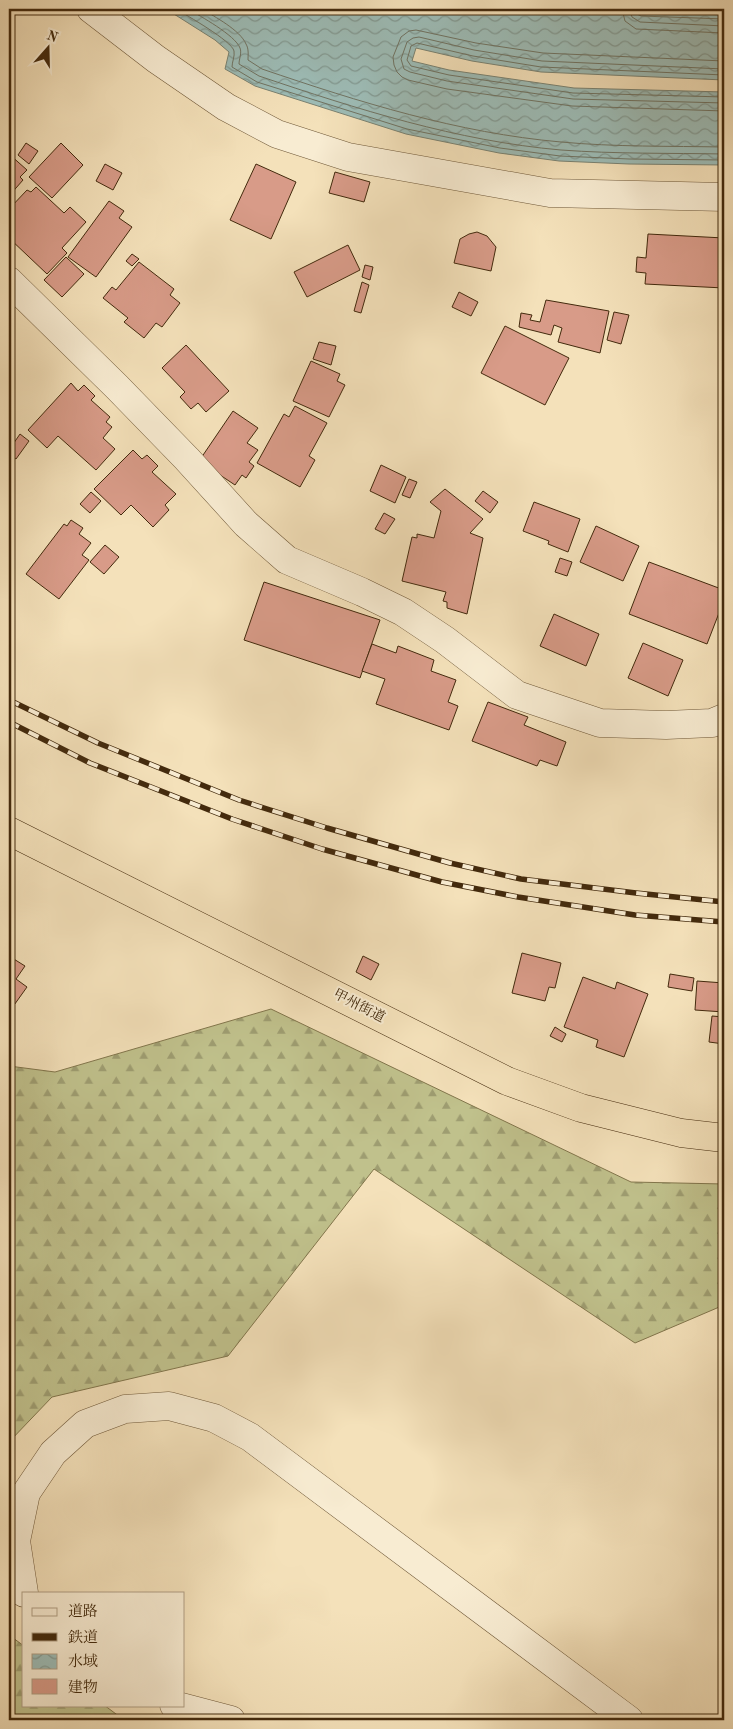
<svg xmlns="http://www.w3.org/2000/svg" width="733" height="1729" viewBox="0 0 733 1729" font-family="'Old Standard TT','Noto Serif JP',serif">
	<style>
		.forest { fill: url(#forest-firs); stroke: #82764c }
		.water { fill: url(#water-waves); stroke: #798272 }
		.lines { fill: none; stroke-linecap: round; stroke-linejoin: round }
		.shore { stroke: #707362; stroke-width: 1 }
		.building { fill: #d89b88; stroke: #432a0d }
		.minor-casing { stroke: #6f5838; stroke-width: 29 }
		.tertiary-casing { stroke: #6f5838; stroke-width: 29 }
		.trunk-casing { stroke: #432a0d; stroke-width: 29 }
		.minor { stroke: #f8ecd2; stroke-width: 28 }
		.tertiary { stroke: #f8ecd2; stroke-width: 28 }
		.trunk { stroke: #f4e1ba; stroke-width: 28 }
		.rail-casing { stroke: #432a0d; stroke-width: 5.5 }
		.rail { stroke: #f8ecd2; stroke-width: 4; stroke-dasharray: 11; stroke-linecap: butt }
		.labels { text-anchor: middle; dominant-baseline: central; stroke-width: 4; stroke-linejoin: round; paint-order: stroke }
		.street-label { font-size: 14px; fill: #432a0d; stroke: #f8ecd2 }
	</style>
	<defs>
		<pattern id="forest-firs" width="22" height="20" patternUnits="userSpaceOnUse" patternTransform="scale(1.25)"><rect width="22" height="20" fill="#c0c18c"/><path d="M5 1l3.5 6h-7zM16 11l3.5 6h-7z" fill="#9e9d71"/></pattern>
		<pattern id="water-waves" width="16" height="10" patternUnits="userSpaceOnUse" patternTransform="scale(1.25)"><rect width="16" height="10" fill="#9dbcb6"/><path d="M0 5q4-4 8 0t8 0" fill="none" stroke="#829992"/></pattern>
	</defs>
	<rect width="100%" height="100%" fill="#f4e1ba"/>
	<filter id="stains"><feTurbulence type="fractalNoise" baseFrequency=".004" numOctaves="4"/><feColorMatrix values="0 0 0 0 .2 0 0 0 0 .09 0 0 0 0 .02 0 0 0 .5 -.17"/></filter>
	<radialGradient id="worn" r=".72"><stop offset=".6" stop-color="#630" stop-opacity="0"/><stop offset="1" stop-color="#630" stop-opacity=".3"/></radialGradient>
	<g class="forest">
		<polygon points="271,1009 631,1182 724,1184 724,1305 635,1343 374,1169 228,1356 52,1397 9,1442 9,1066 55,1072"/>
		<polygon points="9,1635 24,1646 24,1705 104,1705 124,1720 9,1720"/>
	</g>
	<polygon class="water" points="166,9 580,9 724,15 724,80 541,72 472,61 416,48 412,61 449,70 574,88 724,92 724,165 629,164 559,161 499,153 406,134 255,86 225,69 229,52 215,40"/>
	<g class="lines">
		<g class="shore">
			<path d="M176,9C186,15 232,41 234,51C235,56 232,62 232,67L257,82L407,129L500,148L560,156L629,159L724,160"/>
			<path d="M188,9C200,16 235,35 240,48C242,53 239,59 239,64L259,76C357,109 457,141 561,150C615,154 670,153 724,154"/>
			<path d="M202,9C215,17 240,30 246,44C249,49 248,55 248,60L262,69C359,102 458,133 561,142C615,147 670,146 724,147"/>
			<polyline points="622,9 625,21 636,29 724,33"/>
			<polyline points="629,9 632,17 640,22 724,26"/>
			<polyline points="636,9 637,14 641,16 724,19"/>
			<polyline points="724,61 543,53 476,43 416,30 409,31 401,37 393,57 394,65 397,72 402,77 408,80 447,89 572,106 724,111"/>
			<polyline points="724,69 542,61 474,50 419,37 413,38 407,42 401,59 404,69 410,72 447,81 573,99 724,103"/>
			<polyline points="724,75 541,67 473,56 417,43 411,46 407,60 411,66 449,75 573,93 724,97"/>
		</g>
	</g>
	<g class="building">
		<polygon points="26,143 38,151 29,164 18,155"/>
		<polygon points="61,143 83,165 52,198 29,177"/>
		<polygon points="9,154 27,170 20,177 23,180 9,196"/>
		<polygon points="105,164 122,173 113,190 96,181"/>
		<polygon points="256,164 296,182 271,239 230,220"/>
		<polygon points="335,172 370,182 364,202 329,193"/>
		<polygon points="36,187 64,213 70,207 86,222 62,248 67,253 47,274 9,238 9,209 27,190 31,192"/>
		<polygon points="109,201 124,211 119,218 132,227 96,277 68,257"/>
		<polygon points="477,232 487,236 496,247 491,271 454,263 460,239 469,234"/>
		<polygon points="648,234 724,238 724,288 645,284 646,273 636,272 637,257 646,258"/>
		<polygon points="348,245 360,270 307,297 294,272"/>
		<polygon points="132,254 139,259 132,266 126,261"/>
		<polygon points="66,257 84,274 62,297 44,280"/>
		<polygon points="139,262 174,289 170,295 180,303 162,327 156,323 144,338 124,322 128,318 103,298 112,287 116,290"/>
		<polygon points="365,265 373,267 370,280 362,277"/>
		<polygon points="362,282 369,285 361,313 354,311"/>
		<polygon points="459,292 478,302 471,316 452,307"/>
		<polygon points="546,300 609,311 600,353 558,342 562,328 554,325 551,335 519,327 521,313 532,315 530,320 540,322"/>
		<polygon points="614,312 629,315 621,344 607,340"/>
		<polygon points="505,326 569,358 545,405 481,373"/>
		<polygon points="319,342 336,346 331,365 313,359"/>
		<polygon points="186,345 229,391 206,412 198,403 191,409 180,397 185,392 162,368"/>
		<polygon points="311,361 340,374 337,381 345,385 329,417 293,401"/>
		<polygon points="71,383 78,391 84,385 95,396 91,400 110,417 106,422 112,427 103,438 115,449 96,470 58,436 47,448 28,430"/>
		<polygon points="295,406 327,423 309,456 315,460 300,487 257,463 284,414 289,417"/>
		<polygon points="233,411 258,428 247,443 258,450 249,462 254,466 246,478 242,475 235,485 199,461"/>
		<polygon points="20,434 29,441 16,459 9,454 9,450"/>
		<polygon points="133,450 142,459 147,455 158,466 152,472 176,494 165,505 169,510 153,527 131,505 121,515 94,489"/>
		<polygon points="381,465 406,477 395,503 370,491"/>
		<polygon points="409,479 417,482 410,498 402,495"/>
		<polygon points="445,489 483,519 470,533 483,538 467,614 447,608 447,602 443,601 446,592 402,581 412,537 417,538 417,534 434,538 441,511 430,502"/>
		<polygon points="483,491 498,502 490,513 475,501"/>
		<polygon points="91,492 101,501 90,513 80,504"/>
		<polygon points="534,502 580,519 568,552 548,544 549,541 523,531"/>
		<polygon points="384,513 395,519 385,534 375,529"/>
		<polygon points="71,520 83,528 79,534 91,543 82,555 89,560 59,599 26,574 64,524 67,526"/>
		<polygon points="596,526 639,546 623,581 580,562"/>
		<polygon points="105,545 119,557 104,574 90,562"/>
		<polygon points="560,558 572,562 567,576 555,572"/>
		<polygon points="649,562 724,590 724,600 707,644 629,614"/>
		<polygon points="264,582 380,620 360,678 244,640"/>
		<polygon points="554,614 599,634 586,666 540,646"/>
		<polygon points="643,643 683,660 668,696 628,678"/>
		<polygon points="372,644 396,653 398,646 434,660 431,671 456,680 448,702 458,706 449,730 376,704 385,679 362,671"/>
		<polygon points="488,702 528,717 524,725 566,742 557,766 540,760 537,766 472,741"/>
		<polygon points="522,953 561,963 555,988 549,987 545,1001 512,993"/>
		<polygon points="9,956 25,966 16,979 27,987 12,1008 9,1006"/>
		<polygon points="363,956 379,964 371,980 356,972"/>
		<polygon points="670,974 694,978 692,991 668,987"/>
		<polygon points="583,977 615,989 617,982 648,994 624,1057 596,1047 598,1040 564,1027"/>
		<polygon points="697,981 724,983 724,1012 695,1010"/>
		<polygon points="712,1016 724,1017 724,1044 709,1042"/>
		<polygon points="555,1027 566,1034 562,1042 550,1036"/>
	</g>
	<g class="lines">
		<g class="minor-casing">
			<g id="minor">
				<polyline points="91,9 156,59 226,107 277,134 348,157 550,193 724,197"/>
				<polyline points="9,281 117,387 187,459 246,524 287,560 362,592 403,612 445,640 517,695 600,723 666,725 712,723 724,718"/>
			</g>
		</g>
		<g class="tertiary-casing">
			<g id="tertiary">
				<polyline points="24,1593 16,1541 26,1493 53,1453 85,1424 125,1409 169,1406 214,1418 250,1437 629,1720"/>
				<polyline points="174,1705 231,1720"/>
			</g>
		</g>
		<g class="trunk-casing">
			<polyline id="trunk" points="9,831 507,1081 581,1108 681,1133 724,1138"/>
		</g>
		<use href="#minor" class="minor"/>
		<use href="#tertiary" class="tertiary"/>
		<use href="#trunk" class="trunk"/>
		<g class="rail-casing">
			<g id="rail">
				<polyline points="9,700 98,743 239,800 327,828 450,863 521,879 636,893 724,902"/>
				<polyline points="9,722 90,763 232,819 322,849 442,882 518,897 635,915 724,922"/>
			</g>
		</g>
		<use href="#rail" class="rail"/>
	</g>
	<g class="labels">
		<g class="street-label">
			<text transform="translate(359 1006) rotate(27)">甲州街道</text>
		</g>
	</g>
	<rect width="733" height="1729" fill="none" stroke="#f4e1ba" stroke-width="30"/>
	<rect x="10" y="10" width="713" height="1709" fill="none" stroke="#432a0d" stroke-width="2.5"/>
	<rect x="15" y="15" width="703" height="1699" fill="none" stroke="#432a0d"/>
	<rect x="22" y="1592" width="162" height="115" fill="#f8ecd2" stroke="#b09e83"/>
	<rect x="32" y="1608" width="25" height="8" fill="#f8ecd2" stroke="#b09e83"/>
	<text x="68" y="1616" font-size="15" fill="#432a0d">道路</text>
	<rect x="32" y="1633" width="25" height="8" fill="#432a0d" stroke="#b09e83"/>
	<text x="68" y="1642" font-size="15" fill="#432a0d">鉄道</text>
	<rect x="32" y="1654" width="25" height="15" fill="url(#water-waves)" stroke="#b09e83"/>
	<text x="68" y="1666" font-size="15" fill="#432a0d">水域</text>
	<rect x="32" y="1679" width="25" height="15" fill="#d89b88" stroke="#b09e83"/>
	<text x="68" y="1692" font-size="15" fill="#432a0d">建物</text>
	<g transform="translate(48 48) rotate(20)" stroke="#f8ecd2" stroke-width="4" paint-order="stroke">
	<path d="M0-4L9 19L0 12L-9 19Z" fill="#432a0d"/>
	<text y="-8" font-size="14" font-weight="bold" text-anchor="middle" fill="#432a0d">N</text>
	</g>
	<rect width="100%" height="100%" filter="url(#stains)"/>
	<rect width="100%" height="100%" fill="url(#worn)"/>
</svg>
